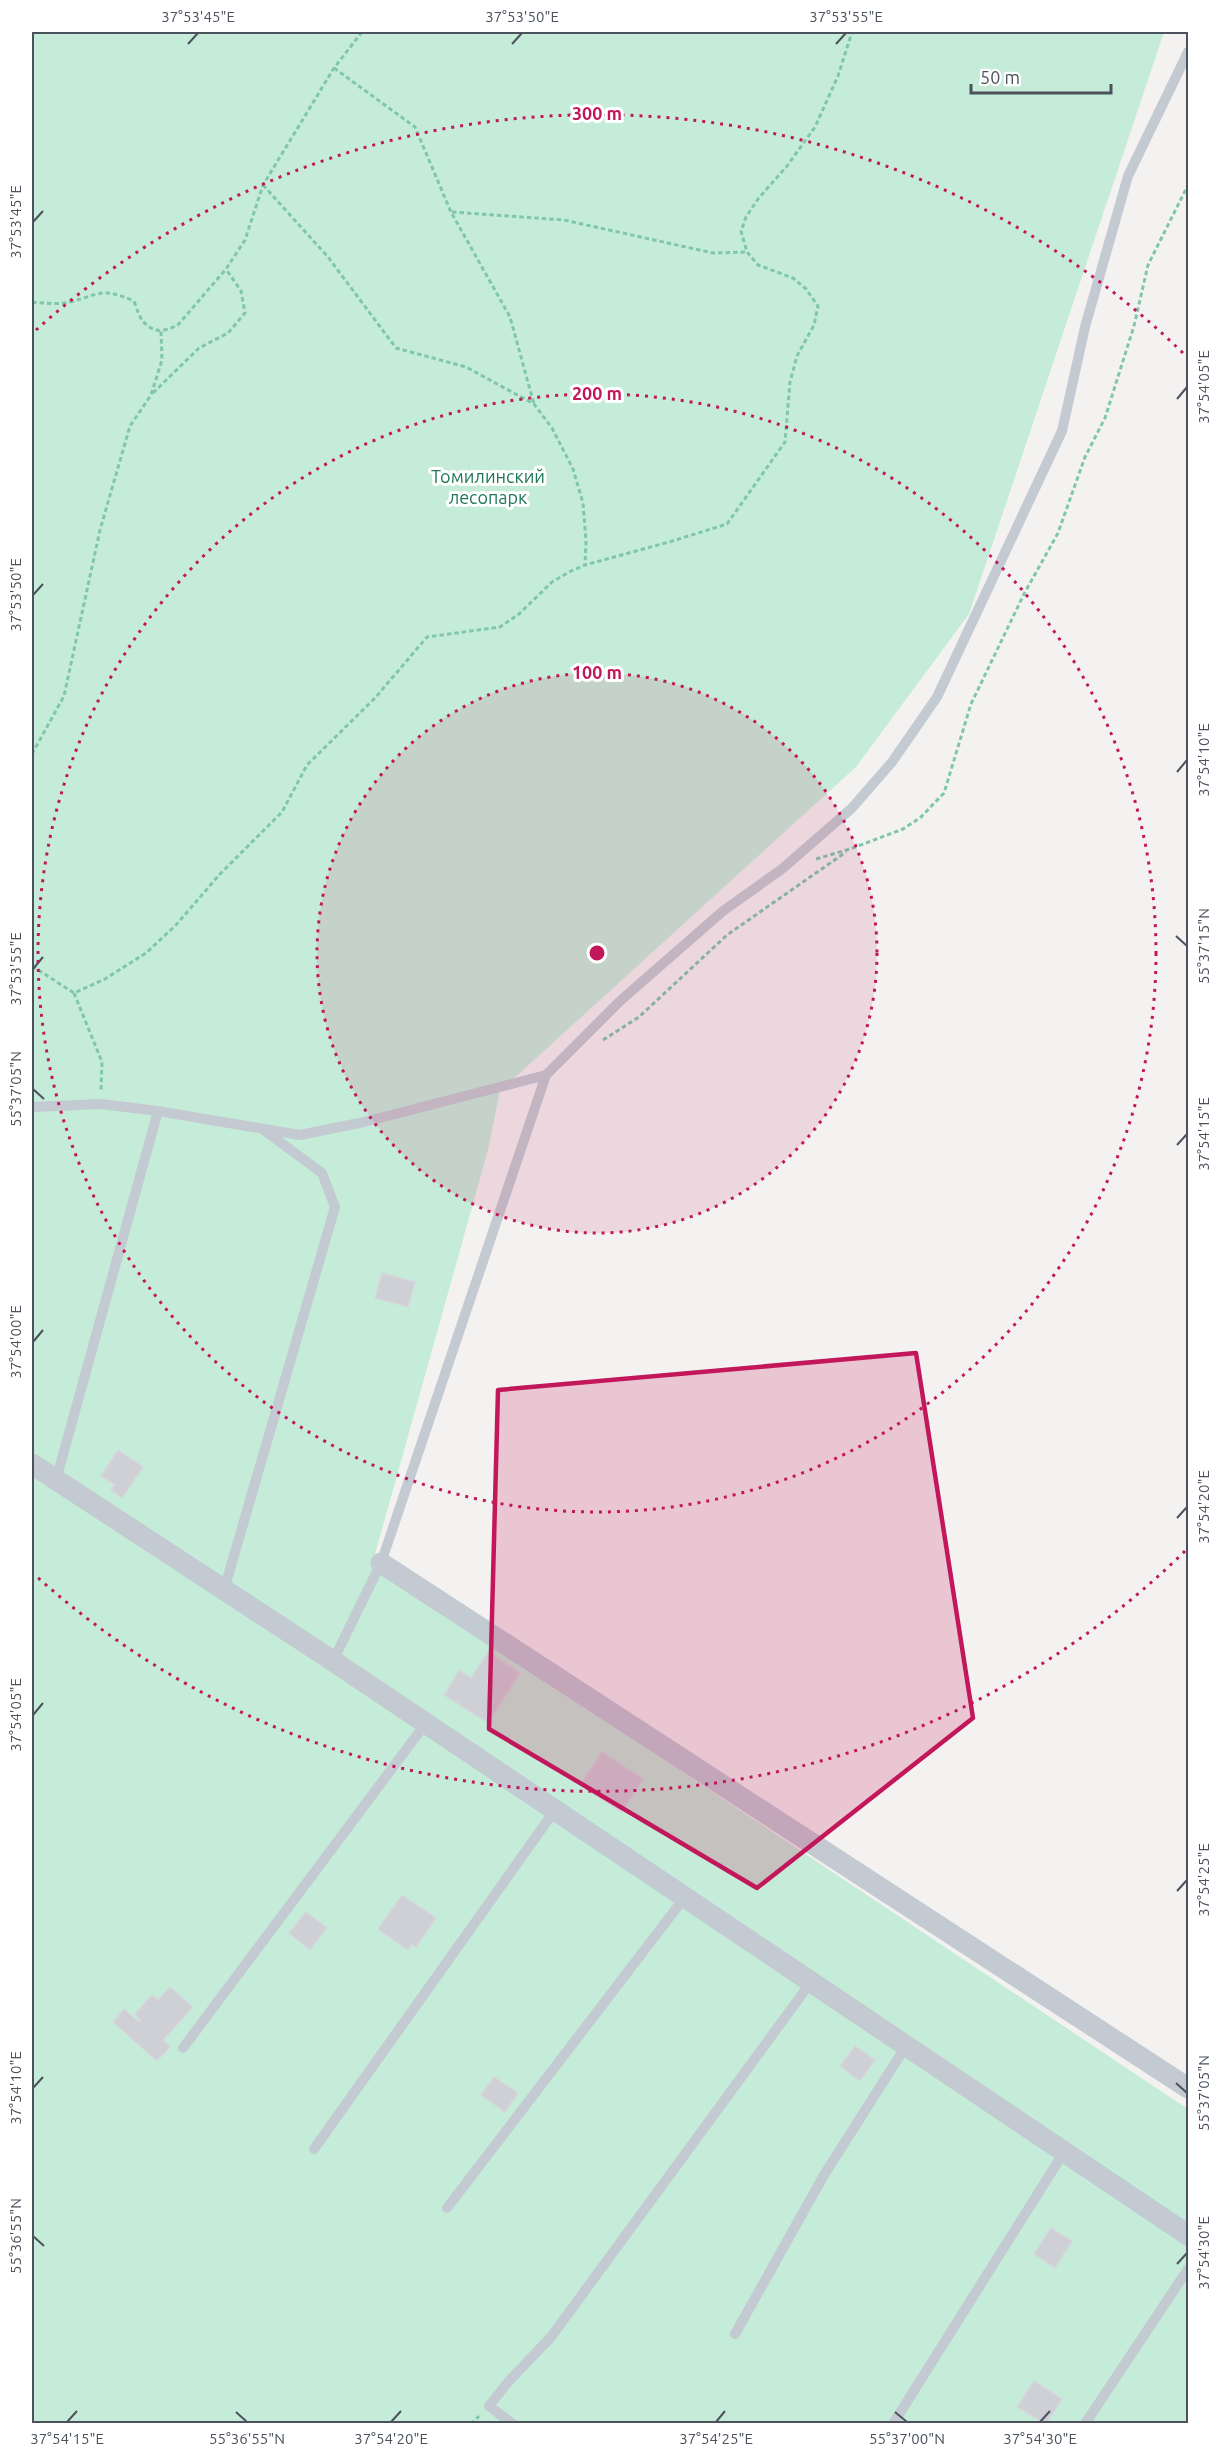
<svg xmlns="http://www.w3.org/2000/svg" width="1220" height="2455" viewBox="0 0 1220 2455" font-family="Ubuntu,sans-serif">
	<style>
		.green { fill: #c5ecd9 }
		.building { fill: #cfd0d5; stroke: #d6d7dc; stroke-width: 1.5 }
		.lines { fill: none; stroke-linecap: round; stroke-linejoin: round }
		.path { stroke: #80c6ad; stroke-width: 3; stroke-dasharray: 4.5 3; stroke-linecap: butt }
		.service { stroke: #c3cad1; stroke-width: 10 }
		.minor { stroke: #c3cad1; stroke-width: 21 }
		.marked { fill: #c2185b; fill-opacity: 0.2; stroke: #c2185b; stroke-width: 4.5; stroke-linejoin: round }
		.ticks { fill: none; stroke: #4b525d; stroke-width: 2 }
		.ring { fill: none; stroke: #c2185b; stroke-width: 3; stroke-dasharray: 3 6 }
		.labels { text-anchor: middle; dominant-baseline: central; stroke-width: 6; stroke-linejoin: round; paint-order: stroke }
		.park-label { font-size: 18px; fill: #217858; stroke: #fff }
		.centre { fill: #c2185b; stroke: #fff; stroke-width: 3 }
		.ring-label { font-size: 18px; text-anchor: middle; font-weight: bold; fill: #c2185b; stroke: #fff; stroke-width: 6; stroke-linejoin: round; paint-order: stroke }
		.neatline { fill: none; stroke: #4b525d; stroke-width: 2 }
		.ticks-label { font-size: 15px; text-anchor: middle; fill: #4b525d }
	</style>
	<rect width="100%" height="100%" fill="#f3f2f1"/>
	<polygon class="green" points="32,32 1164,32 969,614 856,767 500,1091 488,1150 372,1565 1188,2109 1188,2423 32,2424"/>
	<g class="building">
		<polygon points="382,1273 415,1282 408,1307 375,1298"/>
		<polygon points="118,1450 143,1467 122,1498 111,1490 115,1485 101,1476"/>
		<polygon points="488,1652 520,1673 488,1723 444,1695 459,1670 471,1678"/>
		<polygon points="602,1752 643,1779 621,1812 580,1785"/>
		<polygon points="402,1895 436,1918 416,1947 412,1944 408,1950 378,1929"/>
		<polygon points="306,1912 327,1928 310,1950 289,1933"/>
		<polygon points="170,1987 193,2007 163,2040 170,2047 157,2061 113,2022 124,2009 139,2022 141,2020 135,2014 152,1995 158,2000"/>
		<polygon points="855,2046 875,2060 860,2081 840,2066"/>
		<polygon points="494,2077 518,2093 505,2112 481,2095"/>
		<polygon points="1051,2228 1072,2241 1055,2268 1034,2254"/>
		<polygon points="1034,2381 1062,2399 1046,2424 1017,2407"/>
	</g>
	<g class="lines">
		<g class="path">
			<polyline points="334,68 415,127 451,212 510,317 534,404"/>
			<polyline points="263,185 328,257 396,348 466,367 534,404 552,428 573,469 583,503 586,541 585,565"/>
			<polyline points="452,212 564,220 713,253 747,252"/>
			<path d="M32,302C45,303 57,305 70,302C101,294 101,287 134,301C140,318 143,328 161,331"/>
			<polyline points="153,393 199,348 228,333 245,313 241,291 226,269"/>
			<polyline points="32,754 64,696 100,530 130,426 151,395 162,360 161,331 177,326 226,269 245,240 263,185 334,68 362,32"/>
			<polyline points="816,859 850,849 903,829 920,818 944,793 971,704 1024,594 1058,533 1085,457 1105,418 1134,326 1148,265 1188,185"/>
			<polyline points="32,966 74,993 105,979 146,953 176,925 220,874 282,812 307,765 375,698 427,637 500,627 519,614 552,582 569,572 585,565 669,542 727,524 785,442 790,382 797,356 814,325 818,306 806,289 793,278 758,265 747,252 741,231 746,217 758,199 787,166 815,127 838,76 852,32"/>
			<polyline points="74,993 102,1062 101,1090"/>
			<polyline points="603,1040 639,1017 727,935 846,852"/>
			<polyline points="471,2424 479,2416"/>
		</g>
		<g class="service">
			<polyline points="32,1107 101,1104 158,1111 300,1135 364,1122 546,1075"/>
			<polyline points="56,1480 158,1111"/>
			<polyline points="224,1590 335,1207 322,1173 265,1131"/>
			<polyline points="333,1661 381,1563 546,1075 620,1001 723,911 782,869 852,808 892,762 937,697 1062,431 1085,327 1128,176 1188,52"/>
			<polyline points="183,2048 426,1723"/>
			<polyline points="314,2149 555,1810"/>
			<polyline points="447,2208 685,1897"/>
			<polyline points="735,2334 824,2175 906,2046"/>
			<polyline points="513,2424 489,2406 508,2382 551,2337 811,1982"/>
			<polyline points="893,2424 1064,2152"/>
			<polyline points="1085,2424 1188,2269"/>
		</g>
		<g class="minor">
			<polyline points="32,1464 333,1661 1188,2235"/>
			<polyline points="381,1563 1188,2088"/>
		</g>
	</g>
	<path class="marked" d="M916,1353L973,1718L757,1888L489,1729L498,1390Z"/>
	<path class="ticks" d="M188,44L198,33M512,44L522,33M836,44L846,33M33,222L43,211M1177,399L1187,387M33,595L43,584M1177,772L1187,760M1176,936L1187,946M33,969L43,957M33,1089L44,1099M1177,1145L1187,1134M33,1342L43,1330M1177,1518L1187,1507M33,1715L43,1703M1177,1891L1187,1880M1176,2083L1187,2093M33,2088L43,2077M33,2236L44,2246M1177,2264L1187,2253M236,2412L247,2422M895,2412L907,2422M67,2422L77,2411M391,2422L401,2411M716,2422L725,2411M1040,2422L1050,2411"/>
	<circle cx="597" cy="953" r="280" fill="#c2185b" fill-opacity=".12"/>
	<g class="ring">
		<circle cx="597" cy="953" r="280"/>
		<circle cx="597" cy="953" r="559"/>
		<path d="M1185 1551A839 839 0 0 1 36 1576M36 330A839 839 0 0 1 1185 355"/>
	</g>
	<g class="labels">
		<g class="park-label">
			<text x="488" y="476">Томилинский<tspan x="488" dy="21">лесопарк</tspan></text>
		</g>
	</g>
	<circle cx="597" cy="953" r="9" class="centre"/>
	<g class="ring-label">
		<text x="597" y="120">300 m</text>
		<text x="597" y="400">200 m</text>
		<text x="597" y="679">100 m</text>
	</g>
	<rect width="1220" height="2455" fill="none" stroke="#ffffff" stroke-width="66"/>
	<path d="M971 84v9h140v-9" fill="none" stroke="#4b525d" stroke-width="3"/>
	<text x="980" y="84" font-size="18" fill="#4b525d" stroke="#ffffff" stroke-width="4.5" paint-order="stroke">50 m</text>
	<rect x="33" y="33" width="1154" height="2389" class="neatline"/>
	<g class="ticks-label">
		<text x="198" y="22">37°53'45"E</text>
		<text x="522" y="22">37°53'50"E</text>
		<text x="846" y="22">37°53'55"E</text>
		<text transform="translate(16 222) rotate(-90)" y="5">37°53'45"E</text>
		<text transform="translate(1204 387) rotate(-90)" y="5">37°54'05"E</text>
		<text transform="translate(16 595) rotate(-90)" y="5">37°53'50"E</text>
		<text transform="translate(1204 760) rotate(-90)" y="5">37°54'10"E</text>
		<text transform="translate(1204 946) rotate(-90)" y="5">55°37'15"N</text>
		<text transform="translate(16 969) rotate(-90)" y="5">37°53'55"E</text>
		<text transform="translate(16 1089) rotate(-90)" y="5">55°37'05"N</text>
		<text transform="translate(1204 1134) rotate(-90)" y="5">37°54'15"E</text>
		<text transform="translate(16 1342) rotate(-90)" y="5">37°54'00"E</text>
		<text transform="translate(1204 1507) rotate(-90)" y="5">37°54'20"E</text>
		<text transform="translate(16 1715) rotate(-90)" y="5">37°54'05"E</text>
		<text transform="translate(1204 1880) rotate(-90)" y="5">37°54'25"E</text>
		<text transform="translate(16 2088) rotate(-90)" y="5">37°54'10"E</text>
		<text transform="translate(1204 2093) rotate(-90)" y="5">55°37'05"N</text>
		<text transform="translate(16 2236) rotate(-90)" y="5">55°36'55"N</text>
		<text transform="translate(1204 2253) rotate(-90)" y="5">37°54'30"E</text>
		<text x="67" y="2444">37°54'15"E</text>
		<text x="247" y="2444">55°36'55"N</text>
		<text x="391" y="2444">37°54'20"E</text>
		<text x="716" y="2444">37°54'25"E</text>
		<text x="907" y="2444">55°37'00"N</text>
		<text x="1040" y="2444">37°54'30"E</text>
	</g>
</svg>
